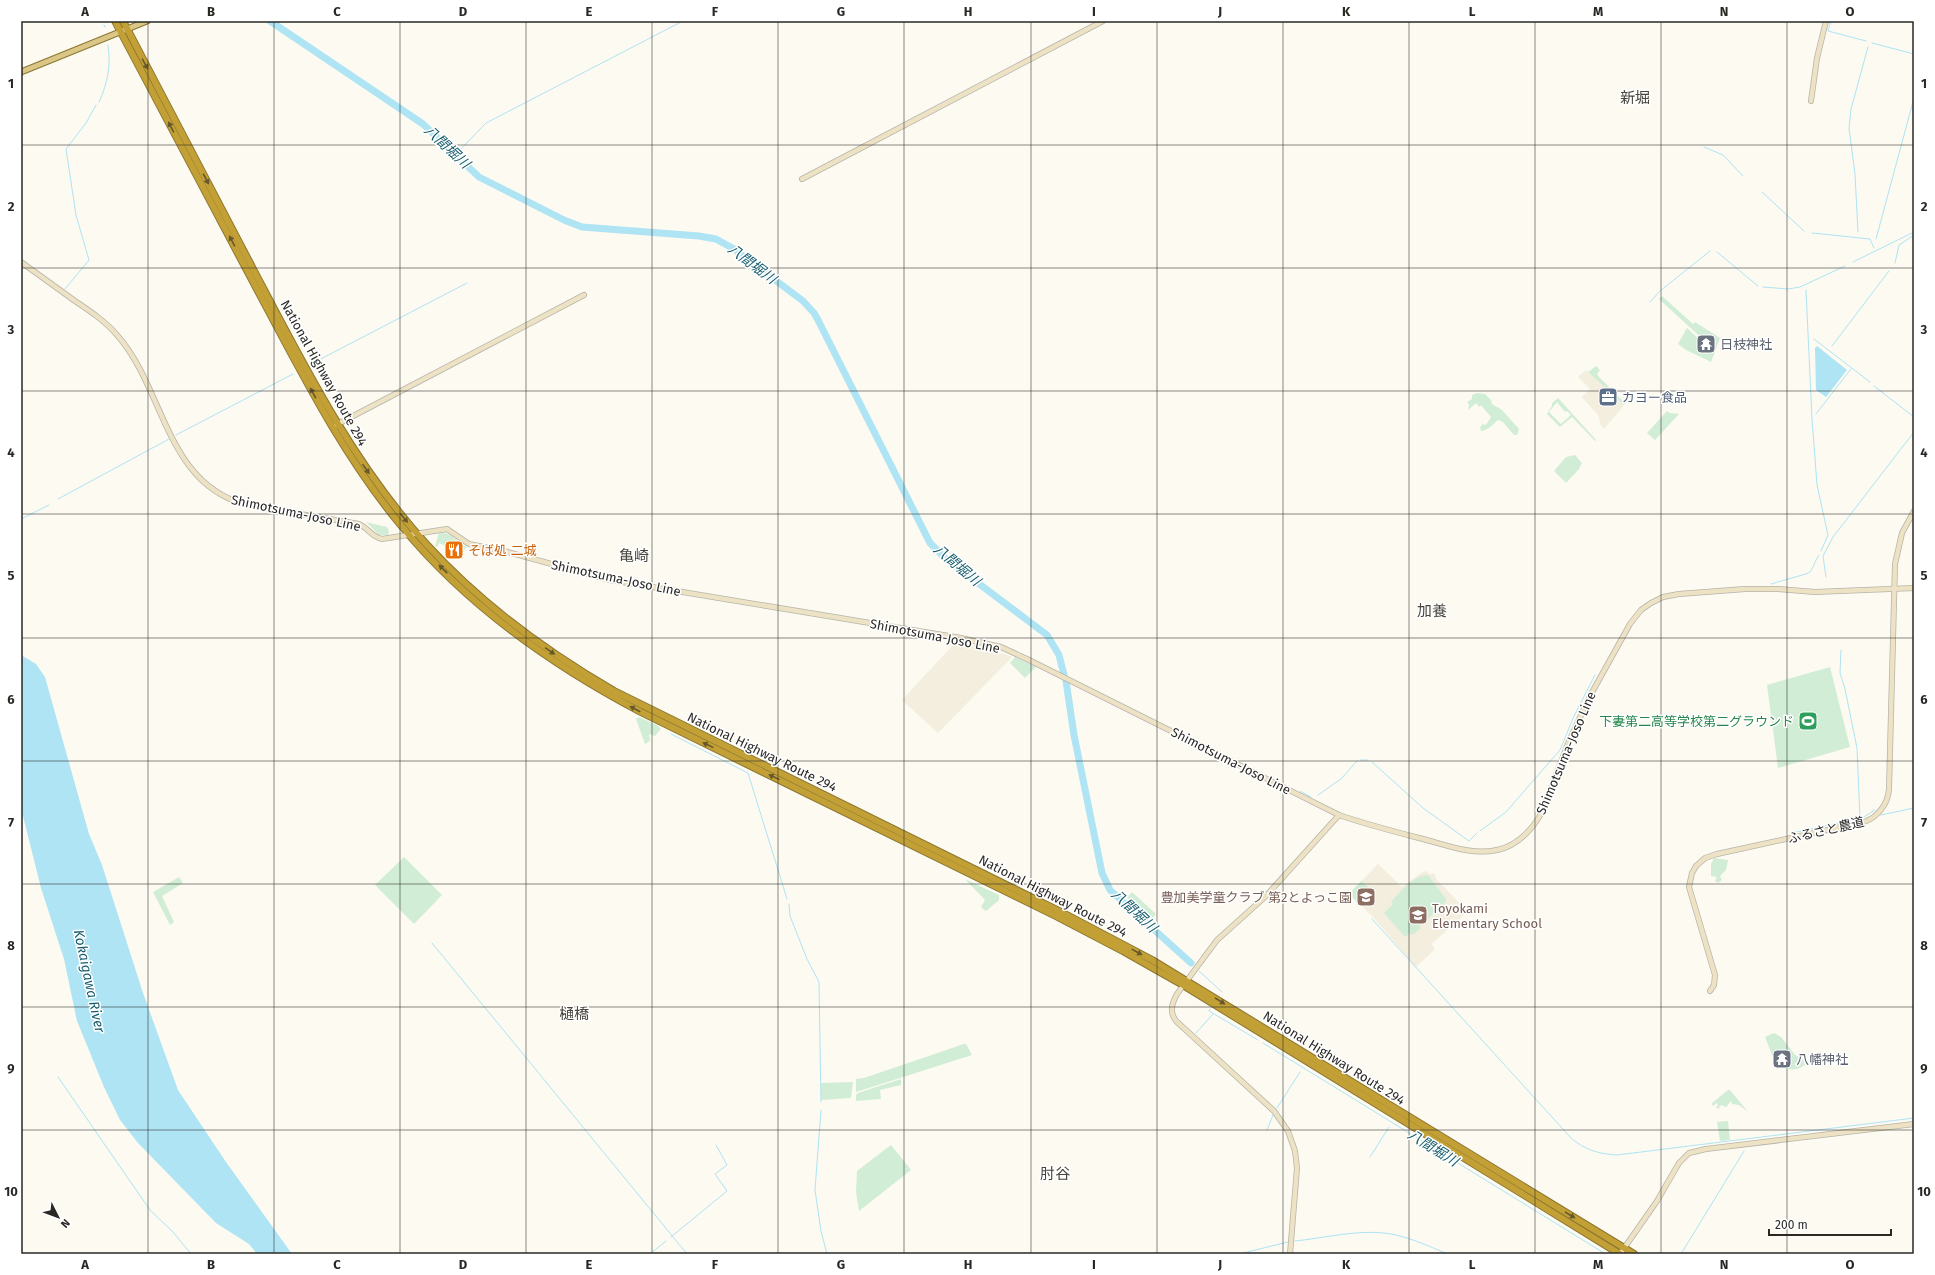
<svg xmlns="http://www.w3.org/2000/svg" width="1935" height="1275" viewBox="0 0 1935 1275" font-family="'Fira Sans','Noto Sans JP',sans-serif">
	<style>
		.built { fill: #f3eede }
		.green { fill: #d2edd6; fill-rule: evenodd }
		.water { fill: #aee4f4 }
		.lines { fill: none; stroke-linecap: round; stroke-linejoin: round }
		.stream { stroke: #aee4f4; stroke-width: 1 }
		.river { stroke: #aee4f4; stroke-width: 7 }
		.secondary-casing { stroke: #b6b4ab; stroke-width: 6 }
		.primary-casing { stroke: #8c7630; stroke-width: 7 }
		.highway-casing { stroke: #8c7630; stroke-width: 8 }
		.secondary { stroke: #ede2c3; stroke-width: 4.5 }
		.primary { stroke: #dac686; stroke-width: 5 }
		.highway { stroke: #c2a036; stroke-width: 6 }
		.oneway { fill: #66582c }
		.grid { fill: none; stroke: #292825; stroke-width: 1; stroke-opacity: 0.55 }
		.labels { text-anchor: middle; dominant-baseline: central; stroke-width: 3; stroke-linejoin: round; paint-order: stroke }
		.worship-label { font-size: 13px; fill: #5b616d; stroke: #fff; text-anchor: start }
		.street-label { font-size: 13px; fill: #292825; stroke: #fff }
		.service-label { font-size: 13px; fill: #4e5e75; stroke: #fff; text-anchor: start }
		.food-label { font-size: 13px; fill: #c56008; stroke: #fff; text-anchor: start }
		.leisure-label { font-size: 13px; fill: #27864d; stroke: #fff; text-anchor: end }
		.education-label { font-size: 13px; fill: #785e54; stroke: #fff; text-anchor: end }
		.water-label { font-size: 14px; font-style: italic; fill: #175d6e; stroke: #fff }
		.quarter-label { font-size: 15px; fill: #47453e; stroke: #fff }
		.neatline { fill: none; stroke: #292825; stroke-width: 1.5 }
		.grid-label { font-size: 13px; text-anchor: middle; font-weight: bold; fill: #292825 }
	</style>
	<rect width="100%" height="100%" fill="#fcfaf1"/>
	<g class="built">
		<polygon points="1586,370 1624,405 1604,429 1601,426 1598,415 1582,397 1590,389 1578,377"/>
		<polygon points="956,642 987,648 1012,657 938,733 902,700"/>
		<polygon points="1378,864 1402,887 1421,873 1427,871 1429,874 1434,873 1437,880 1464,908 1464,914 1461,918 1431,944 1435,949 1416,967 1372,916 1349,894"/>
	</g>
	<g class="green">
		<polygon points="1662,296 1693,324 1695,322 1720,338 1711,362 1686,350 1678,344 1687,328 1705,345 1707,343 1659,299"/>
		<polygon points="1596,366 1600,370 1597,374 1599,377 1623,401 1626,397 1620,390 1629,399 1624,405 1588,372"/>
		<path d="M1477,393L1485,394L1491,400L1492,404L1502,410L1519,429L1517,435H1514L1503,422L1498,420C1493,424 1487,431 1481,431L1480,427L1483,424L1486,425L1491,417L1481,405L1479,407L1476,403L1468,410L1469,405L1467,402L1472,399V395Z"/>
		<path d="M1558,398L1596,440L1595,441L1572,417L1560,427L1547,414L1552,406V403ZM1557,402L1565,412L1567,411L1571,415L1561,424L1549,412Z"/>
		<polygon points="1667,411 1670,413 1679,414 1655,440 1647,433"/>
		<polygon points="1575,455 1582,463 1579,469 1566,483 1554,471 1566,457"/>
		<polygon points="366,522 387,527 389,531 388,535 379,535"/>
		<path d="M439,533C452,531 456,543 467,547L463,551C454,543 448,548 439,543L437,547L435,546Z"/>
		<polygon points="1015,657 1036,667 1025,678 1010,663"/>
		<polygon points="1830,667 1850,747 1778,768 1767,685"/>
		<polygon points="639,717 657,725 661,729 655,736 649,734 650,741 645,744 636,719"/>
		<polygon points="404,857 442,895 414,924 375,885"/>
		<polygon points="1714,858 1728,860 1726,870 1720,876 1722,880 1718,883 1715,881 1717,877 1711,876 1711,864"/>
		<path d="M1428,875L1446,899L1445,904L1435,912H1433V914L1419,926L1421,928L1412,935L1410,933L1405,937L1384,913L1393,904L1391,902C1401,891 1413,876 1428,875Z"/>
		<polygon points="179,877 183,883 162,896 174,922 170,925 153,892"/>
		<polygon points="965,879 999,895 999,900 986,911 981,907 985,900"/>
		<polygon points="1361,881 1372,890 1370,896 1363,904 1360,901 1358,903 1349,894"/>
		<polygon points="1132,892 1156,914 1150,921 1127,898"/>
		<path d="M1774,1033L1781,1037L1795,1055L1804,1060L1805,1065C1796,1072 1786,1070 1776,1065L1765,1037Z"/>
		<polygon points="964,1044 966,1044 972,1055 856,1092 856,1079 864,1078"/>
		<polygon points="901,1079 901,1085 880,1090 881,1099 856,1101 856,1095 858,1093"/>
		<polygon points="853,1082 851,1098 821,1100 821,1083"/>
		<polygon points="1728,1090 1730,1090 1748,1112 1739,1105 1732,1104 1731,1101 1726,1107 1721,1105 1718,1109 1716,1107 1718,1105 1716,1103 1713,1106 1711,1104"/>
		<polygon points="1728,1121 1730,1140 1720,1141 1717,1122"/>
		<polygon points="891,1145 911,1170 859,1211 856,1192 857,1171"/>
	</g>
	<g class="water">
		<polygon points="1817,346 1847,370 1826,397 1816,390 1815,348"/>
		<polygon points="21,655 36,664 45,677 89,834 102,865 143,993 178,1090 226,1162 292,1254 257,1254 249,1244 216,1223 138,1143 120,1120 104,1087 77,1021 64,959 41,888 21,808"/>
	</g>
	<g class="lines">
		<g class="stream">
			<polyline points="1831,21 1828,31 1866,41"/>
			<polyline points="104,25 105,27"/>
			<polyline points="1872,43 1914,54"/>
			<path d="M99,102C108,82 111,66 108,45"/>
			<polyline points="1704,147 1723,155 1743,176"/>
			<polyline points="455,155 486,123 683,21"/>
			<polyline points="1762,192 1804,231"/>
			<polyline points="1858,232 1855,174 1849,128 1851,109 1868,47"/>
			<polyline points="1812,233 1870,239 1874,248"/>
			<polyline points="1876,239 1914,98"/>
			<polyline points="1717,252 1758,286"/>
			<polyline points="1853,262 1914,232"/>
			<polyline points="1895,263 1899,245 1914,235"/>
			<polyline points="1763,287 1788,289 1800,287 1845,266"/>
			<polyline points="65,289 89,260 76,215 66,149 86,123 96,105"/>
			<polyline points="1806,290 1812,419 1817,485 1828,535 1821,551"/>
			<polyline points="1650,302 1660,291 1710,251"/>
			<polyline points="1814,339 1870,382"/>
			<polyline points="1832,346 1889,271"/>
			<polyline points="313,363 467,283"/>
			<polyline points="1874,386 1914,417"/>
			<polyline points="1816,414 1851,369"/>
			<polyline points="176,435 293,374"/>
			<polyline points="58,499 169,439"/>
			<polyline points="21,519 49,505"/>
			<polyline points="1826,577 1823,556 1833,537 1914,432"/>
			<path d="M1771,584C1777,582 1808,574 1810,572C1814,567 1815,560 1819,555"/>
			<polyline points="1841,650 1840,673 1845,689 1857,748 1860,818"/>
			<polyline points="671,734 748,773 787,899"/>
			<polyline points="1361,760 1368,760"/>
			<polyline points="1372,762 1423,808 1469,841 1477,833"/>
			<polyline points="1300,791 1311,797"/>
			<polyline points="1318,795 1341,779 1357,761"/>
			<polyline points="1881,815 1914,808"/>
			<polyline points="1480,831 1506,812 1560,750 1574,716 1595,675"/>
			<polyline points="1792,833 1862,818 1875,810"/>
			<polyline points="789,904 790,916 807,959 819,982 821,1102"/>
			<path d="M1372,919L1571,1138C1585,1150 1599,1154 1617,1155L1914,1118"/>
			<polyline points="432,943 687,1254"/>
			<polyline points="1199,971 1222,992"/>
			<polyline points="1210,1009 1209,1011 1258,1040"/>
			<polyline points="1196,1033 1213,1014"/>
			<polyline points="1263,1043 1604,1253"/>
			<polyline points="58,1077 150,1210 173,1232 191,1254"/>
			<polyline points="1277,1108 1300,1072"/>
			<polyline points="821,1110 815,1190 821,1231 827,1254"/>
			<polyline points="1267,1130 1273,1115"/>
			<polyline points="1370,1157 1389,1127"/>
			<polyline points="671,1237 727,1191 715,1174 727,1165 716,1145"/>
			<path d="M1295,1241C1325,1238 1354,1230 1384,1233C1405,1235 1428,1246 1448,1254"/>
			<polyline points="650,1254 666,1241"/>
			<polyline points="1239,1254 1288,1242"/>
			<polyline points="1681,1254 1744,1151"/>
		</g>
		<g class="river">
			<polyline points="270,21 423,124 479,177 564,220 582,227 699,236 716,239 734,249 803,301 814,313 818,320 930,543 946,559 1047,635 1059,655 1064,675"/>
			<polyline points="1066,681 1074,735 1102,873 1110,890 1191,963"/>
		</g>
		<g class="secondary-casing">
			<g id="secondary">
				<polyline points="1811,101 1817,58 1826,21"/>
				<polyline points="802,179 1103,21"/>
				<path d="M21,262C39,275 57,288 75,301C90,311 105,321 117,335C165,389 165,484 247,505L359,524C368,528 372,537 382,539L447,529L469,544L504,551L610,580L961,638L1001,647L1029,660L1339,815C1365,824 1392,831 1419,838C1444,844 1471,856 1497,850C1516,846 1531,831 1541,814L1569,741L1590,696L1630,624L1641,610L1651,603L1663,597L1679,594L1745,589H1778L1815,592L1914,588"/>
				<polyline points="336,425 584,295"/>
				<path d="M1710,991L1714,985L1715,975L1689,887L1692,873L1696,866L1705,858L1717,854L1864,822C1878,817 1888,804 1889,789L1895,564L1902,533L1914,511"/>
				<path d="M1290,1254L1297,1168L1295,1151L1288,1131L1274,1111L1176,1021C1169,1012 1172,1003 1177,994L1217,940L1266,896L1339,815"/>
				<polyline points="1620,1254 1657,1201 1679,1163 1689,1153 1706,1149 1914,1124"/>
			</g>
		</g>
		<g class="primary-casing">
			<polyline id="primary" points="21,72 147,21"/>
		</g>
		<g class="highway-casing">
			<g id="highway">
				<path d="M115,21C163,112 211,202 259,293C302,373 342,454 400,524C465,604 550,664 641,712L1056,916L1123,951L1183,985L1620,1254"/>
				<path d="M123,21C166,104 210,186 253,269C304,366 353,464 427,545C481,604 545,651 614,691L1059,911L1152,960L1634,1254"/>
			</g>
		</g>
		<use href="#secondary" class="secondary"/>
		<use href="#primary" class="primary"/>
		<use href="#highway" class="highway"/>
	</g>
	<defs><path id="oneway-solid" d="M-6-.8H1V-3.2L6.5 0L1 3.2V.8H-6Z"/></defs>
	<g class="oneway">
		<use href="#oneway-solid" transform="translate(145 64) rotate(62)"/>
		<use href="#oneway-solid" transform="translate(171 127) rotate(-118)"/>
		<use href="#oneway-solid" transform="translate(206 179) rotate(62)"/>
		<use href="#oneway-solid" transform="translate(232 241) rotate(-118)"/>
		<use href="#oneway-solid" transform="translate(313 393) rotate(-119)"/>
		<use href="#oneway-solid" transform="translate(366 469) rotate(55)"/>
		<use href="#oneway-solid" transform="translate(404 518) rotate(50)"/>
		<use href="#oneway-solid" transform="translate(443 569) rotate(-136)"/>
		<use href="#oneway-solid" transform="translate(550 651) rotate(35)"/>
		<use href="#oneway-solid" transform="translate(635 709) rotate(-152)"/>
		<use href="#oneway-solid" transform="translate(708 745) rotate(-154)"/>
		<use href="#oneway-solid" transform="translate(774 777) rotate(-154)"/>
		<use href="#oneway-solid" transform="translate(1137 952) rotate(29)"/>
		<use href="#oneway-solid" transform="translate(1220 1001) rotate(32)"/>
		<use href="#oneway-solid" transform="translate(1570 1215) rotate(31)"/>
	</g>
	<path class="grid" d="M148,21V1254M274,21V1254M400,21V1254M526,21V1254M652,21V1254M778,21V1254M904,21V1254M1031,21V1254M1157,21V1254M1283,21V1254M1409,21V1254M1535,21V1254M1661,21V1254M1787,21V1254M21,145H1914M21,268H1914M21,391H1914M21,514H1914M21,638H1914M21,761H1914M21,884H1914M21,1007H1914M21,1130H1914"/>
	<defs>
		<g id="temple-square" transform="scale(1)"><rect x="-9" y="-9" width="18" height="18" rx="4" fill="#6b7280" stroke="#fff"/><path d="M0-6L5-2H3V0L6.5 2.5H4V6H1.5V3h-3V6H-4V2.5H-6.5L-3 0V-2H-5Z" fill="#fff"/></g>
		<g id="office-square" transform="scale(1)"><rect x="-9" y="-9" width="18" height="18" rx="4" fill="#5c6f8a" stroke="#fff"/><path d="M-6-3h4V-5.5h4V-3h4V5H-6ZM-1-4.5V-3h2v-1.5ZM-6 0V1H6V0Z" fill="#fff"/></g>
		<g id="restaurant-square" transform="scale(1)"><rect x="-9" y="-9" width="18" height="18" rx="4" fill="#e8710a" stroke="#fff"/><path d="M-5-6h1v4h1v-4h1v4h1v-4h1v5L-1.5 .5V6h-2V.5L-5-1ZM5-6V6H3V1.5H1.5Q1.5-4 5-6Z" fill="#fff"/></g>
		<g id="stadium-square" transform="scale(1)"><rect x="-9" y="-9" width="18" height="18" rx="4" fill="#2e9e5b" stroke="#fff"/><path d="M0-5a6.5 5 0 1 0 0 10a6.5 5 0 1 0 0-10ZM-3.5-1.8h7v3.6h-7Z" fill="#fff"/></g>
		<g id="school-square" transform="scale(1)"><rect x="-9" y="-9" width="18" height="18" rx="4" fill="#8d6e63" stroke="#fff"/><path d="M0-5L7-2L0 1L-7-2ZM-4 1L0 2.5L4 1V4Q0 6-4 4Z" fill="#fff"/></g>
	</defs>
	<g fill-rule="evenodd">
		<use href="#temple-square" x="1706" y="344"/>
		<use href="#office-square" x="1608" y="397"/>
		<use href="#restaurant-square" x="454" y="550"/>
		<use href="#stadium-square" x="1808" y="721"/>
		<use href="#school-square" x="1366" y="897"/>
		<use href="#school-square" x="1418" y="915"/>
		<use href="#temple-square" x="1782" y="1059"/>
	</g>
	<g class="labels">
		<g class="worship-label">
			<text x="1720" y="344">日枝神社</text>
			<text x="1796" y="1059">八幡神社</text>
		</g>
		<g class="street-label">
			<text transform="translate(324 373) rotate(61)">National Highway Route 294</text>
			<text transform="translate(296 513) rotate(12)">Shimotsuma-Joso Line</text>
			<text transform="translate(616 578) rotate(12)">Shimotsuma-Joso Line</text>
			<text transform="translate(935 636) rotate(11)">Shimotsuma-Joso Line</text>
			<text transform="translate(762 752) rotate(26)">National Highway Route 294</text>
			<text transform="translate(1566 753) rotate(-67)">Shimotsuma-Joso Line</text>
			<text transform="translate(1231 761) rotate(27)">Shimotsuma-Joso Line</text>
			<text transform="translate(1826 830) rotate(-13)">ふるさと農道</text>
			<text transform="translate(1053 896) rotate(27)">National Highway Route 294</text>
			<text transform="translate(1334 1058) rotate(32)">National Highway Route 294</text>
		</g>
		<g class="service-label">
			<text x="1622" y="397">カヨー食品</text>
		</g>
		<g class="food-label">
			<text x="468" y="550">そば処 二城</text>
		</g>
		<g class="leisure-label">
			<text x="1794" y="721">下妻第二高等学校第二グラウンド</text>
		</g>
		<g class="education-label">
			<text x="1352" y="897">豊加美学童クラブ 第2とよっこ園</text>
			<text x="1432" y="908" text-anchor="start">Toyokami<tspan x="1432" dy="15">Elementary School</tspan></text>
		</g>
		<g class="water-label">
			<text transform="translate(447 147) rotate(43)">八間堀川</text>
			<text transform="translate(752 264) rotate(37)">八間堀川</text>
			<text transform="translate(957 565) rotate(40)">八間堀川</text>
			<text transform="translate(1134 911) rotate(43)">八間堀川</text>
			<text transform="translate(89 981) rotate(78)">Kokaigawa River</text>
			<text transform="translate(1433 1148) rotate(32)">八間堀川</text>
		</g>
		<g class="quarter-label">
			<text x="1635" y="98">新堀</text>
			<text x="634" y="556">亀崎</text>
			<text x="1432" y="611">加養</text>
			<text x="574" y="1014">樋橋</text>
			<text x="1055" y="1174">肘谷</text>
		</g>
	</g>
	<rect width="1935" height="1275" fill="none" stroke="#ffffff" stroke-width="44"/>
	<g transform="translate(58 1217) rotate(132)" stroke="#ffffff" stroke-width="3" paint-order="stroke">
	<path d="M0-3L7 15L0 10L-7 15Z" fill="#292825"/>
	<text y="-6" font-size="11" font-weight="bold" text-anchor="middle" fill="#292825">N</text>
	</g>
	<path d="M1769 1229v6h122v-6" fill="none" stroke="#292825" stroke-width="2"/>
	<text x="1775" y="1229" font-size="12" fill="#292825" stroke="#ffffff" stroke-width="3" paint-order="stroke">200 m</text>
	<rect x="22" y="22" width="1891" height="1231" class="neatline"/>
	<g class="grid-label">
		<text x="85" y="16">A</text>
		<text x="211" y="16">B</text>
		<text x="337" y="16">C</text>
		<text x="463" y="16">D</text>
		<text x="589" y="16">E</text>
		<text x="715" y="16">F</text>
		<text x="841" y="16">G</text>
		<text x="968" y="16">H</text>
		<text x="1094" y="16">I</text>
		<text x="1220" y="16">J</text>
		<text x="1346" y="16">K</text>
		<text x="1472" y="16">L</text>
		<text x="1598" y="16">M</text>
		<text x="1724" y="16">N</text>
		<text x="1850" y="16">O</text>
		<text x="11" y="88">1</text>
		<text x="1924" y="88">1</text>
		<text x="11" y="211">2</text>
		<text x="1924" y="211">2</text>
		<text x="11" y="334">3</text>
		<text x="1924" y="334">3</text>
		<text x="11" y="457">4</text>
		<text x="1924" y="457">4</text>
		<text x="11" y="580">5</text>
		<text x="1924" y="580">5</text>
		<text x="11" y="704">6</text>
		<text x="1924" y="704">6</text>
		<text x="11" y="827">7</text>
		<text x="1924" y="827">7</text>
		<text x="11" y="950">8</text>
		<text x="1924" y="950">8</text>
		<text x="11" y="1073">9</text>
		<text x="1924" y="1073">9</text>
		<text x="11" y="1196">10</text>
		<text x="1924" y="1196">10</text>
		<text x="85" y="1269">A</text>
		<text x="211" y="1269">B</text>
		<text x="337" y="1269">C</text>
		<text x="463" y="1269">D</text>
		<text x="589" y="1269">E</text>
		<text x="715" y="1269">F</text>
		<text x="841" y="1269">G</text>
		<text x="968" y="1269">H</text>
		<text x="1094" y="1269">I</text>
		<text x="1220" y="1269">J</text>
		<text x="1346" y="1269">K</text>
		<text x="1472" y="1269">L</text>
		<text x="1598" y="1269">M</text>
		<text x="1724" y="1269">N</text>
		<text x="1850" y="1269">O</text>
	</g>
</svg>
